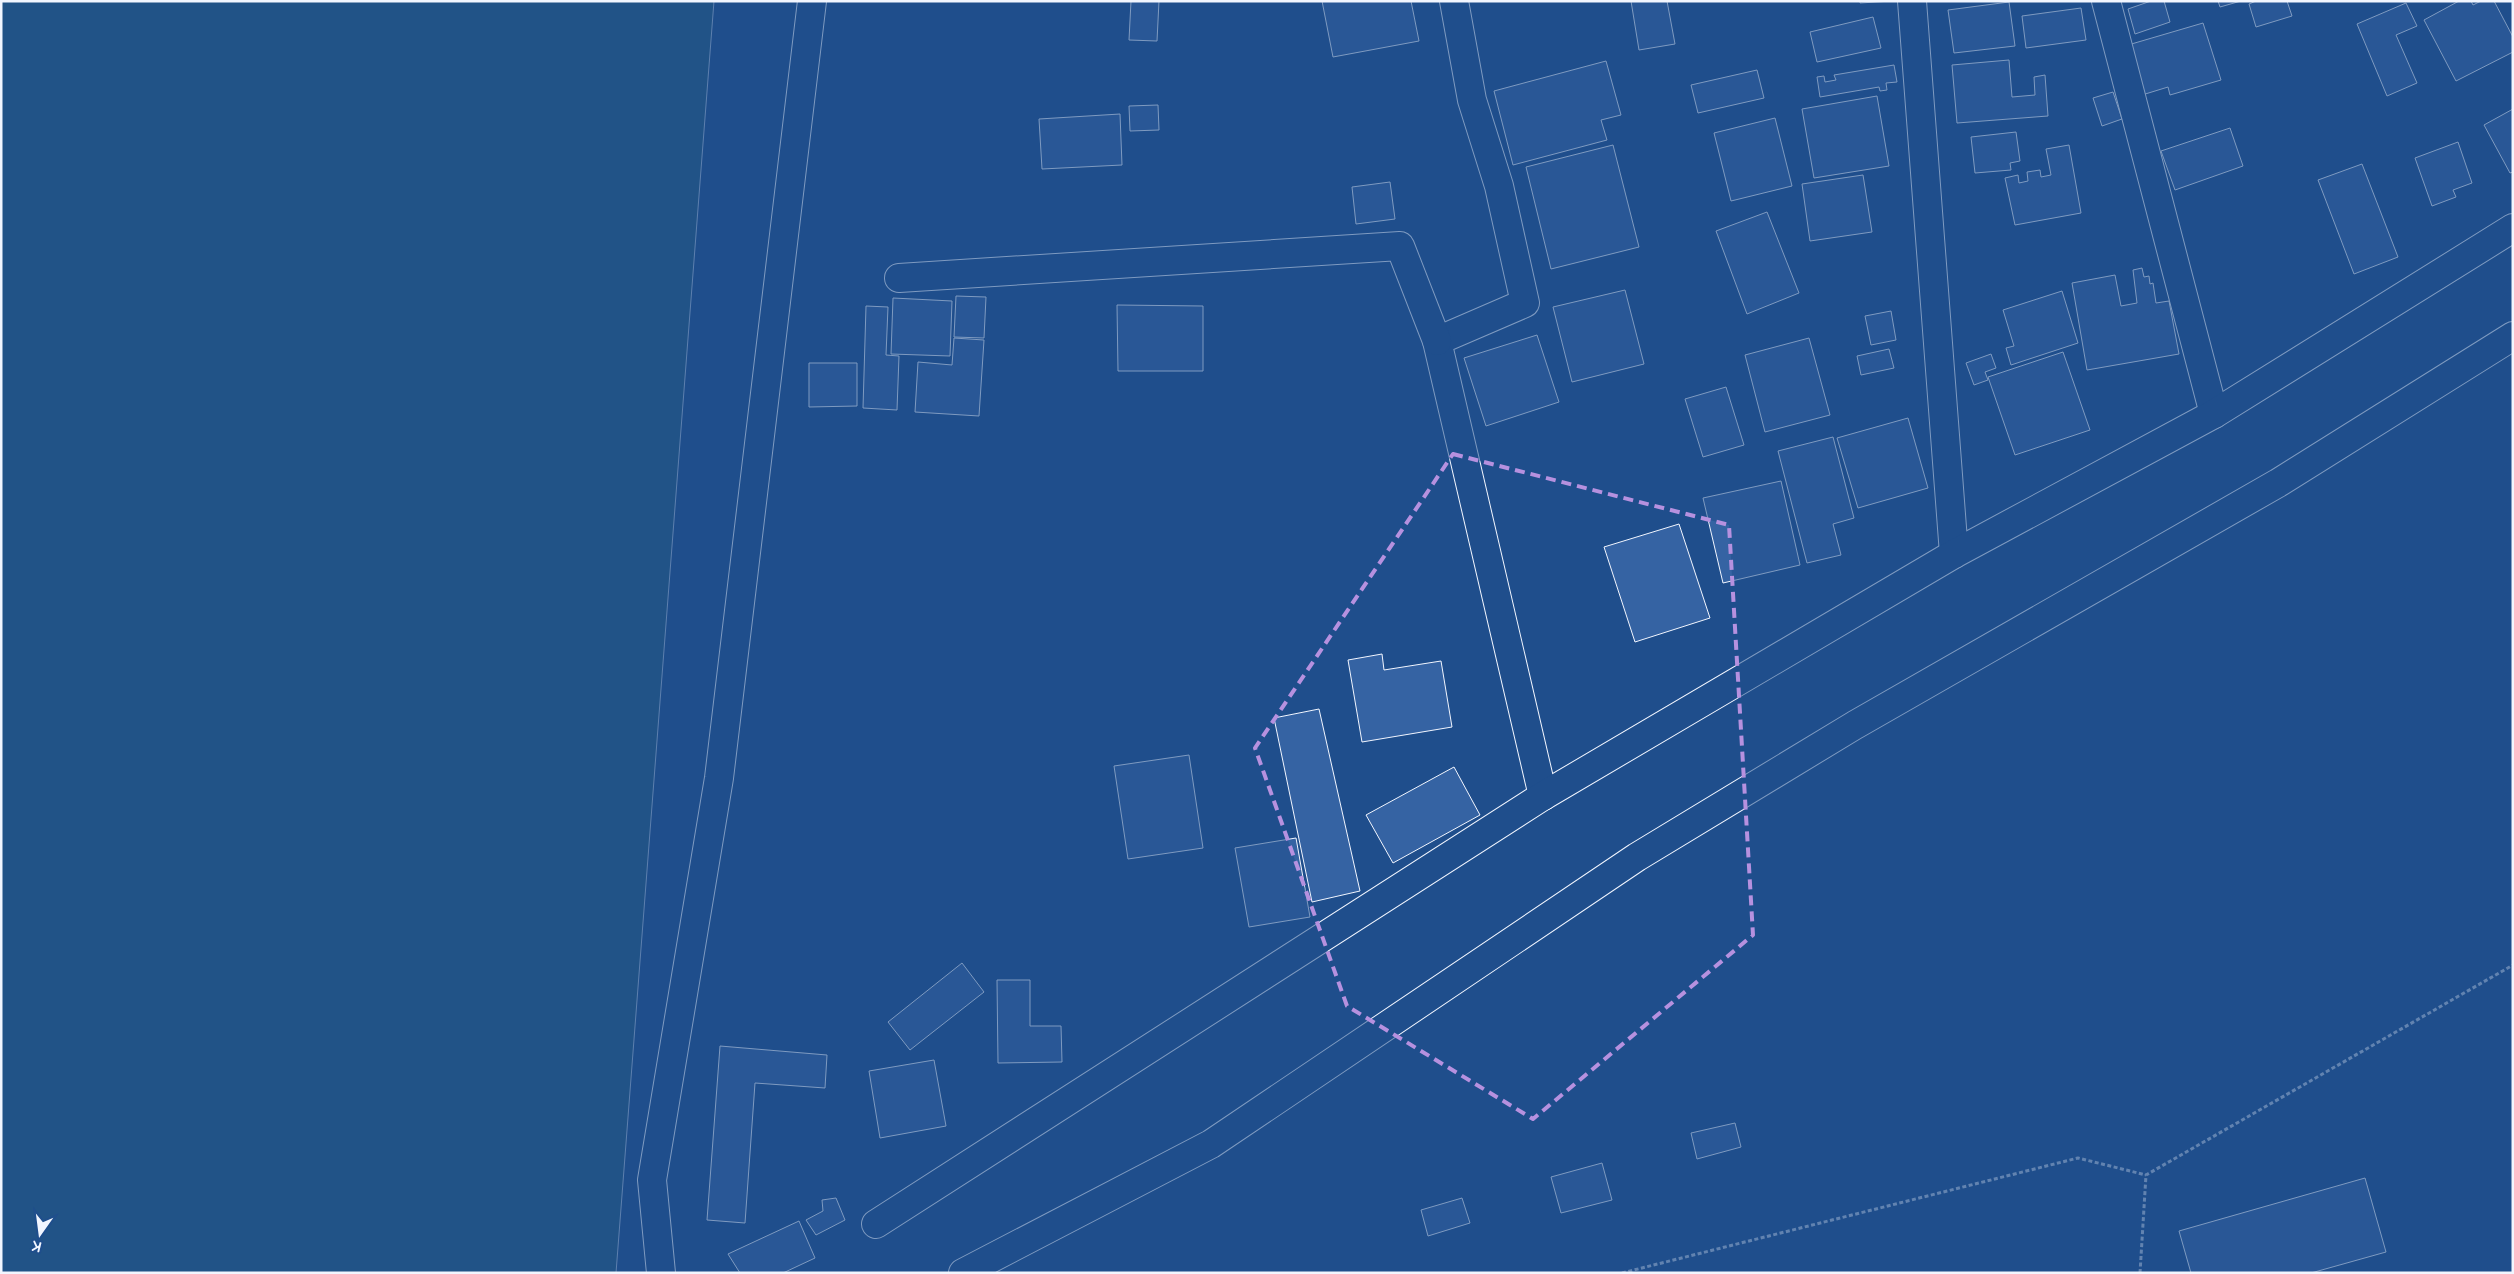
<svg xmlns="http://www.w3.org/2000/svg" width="2514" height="1274" viewBox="0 0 2514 1274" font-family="'Varela Round',sans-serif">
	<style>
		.green { fill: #245a82; stroke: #a8bbd7 }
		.building { fill: #3563a3; stroke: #f2f6ff }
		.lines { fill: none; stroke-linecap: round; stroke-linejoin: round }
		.street-casing { stroke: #f2f6ff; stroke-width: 30 }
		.path { stroke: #b3c4dc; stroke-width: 3; stroke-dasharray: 4 2.5; stroke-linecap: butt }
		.street { stroke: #1f4e8c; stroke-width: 28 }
		.marked { fill: none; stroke: #b691df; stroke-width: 4; stroke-dasharray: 10 6; stroke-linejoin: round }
	</style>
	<rect width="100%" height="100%" fill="#1f4e8c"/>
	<polygon class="green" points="1,1 714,1 616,1273 1,1273"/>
	<g class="building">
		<polygon points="1131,1 1159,1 1157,41 1129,40"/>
		<polygon points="1322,1 1411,1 1419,41 1333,57"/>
		<polygon points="1631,1 1667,1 1675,44 1639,50"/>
		<polygon points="1860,1 1892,1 1860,3"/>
		<polygon points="2151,1 2164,1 2170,22 2135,34 2128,9"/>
		<polygon points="2218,1 2241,1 2220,7"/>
		<polygon points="2256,1 2287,1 2292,16 2256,27 2249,4"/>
		<polygon points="2459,1 2471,1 2473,5 2481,1 2494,1 2513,37 2513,52 2456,81 2424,20"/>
		<polygon points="2009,2 2015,46 1954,53 1948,10"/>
		<polygon points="2406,3 2417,26 2396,35 2417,83 2387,96 2357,24"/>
		<polygon points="2081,8 2086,40 2026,48 2022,16"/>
		<polygon points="1873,17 1881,48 1817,62 1810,32"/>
		<polygon points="2203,23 2221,80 2170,95 2168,87 2142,95 2128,45"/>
		<polygon points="2009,60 2012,97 2035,95 2034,77 2045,75 2048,116 1957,123 1952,65"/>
		<polygon points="1606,61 1621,115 1601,120 1607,140 1513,165 1494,91"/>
		<polygon points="1894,65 1897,82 1886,83 1887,90 1880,91 1879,87 1820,97 1817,77 1824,76 1825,82 1836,80 1834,75"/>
		<polygon points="1757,70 1764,98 1698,113 1691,85"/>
		<polygon points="2113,92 2122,119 2102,126 2093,98"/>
		<polygon points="1877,96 1889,166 1814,178 1802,109"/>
		<polygon points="1158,105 1159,130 1130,131 1129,106"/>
		<polygon points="2513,109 2513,172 2510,173 2484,125"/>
		<polygon points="1120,114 1122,165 1042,169 1039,119"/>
		<polygon points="1775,118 1792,186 1731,201 1714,133"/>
		<polygon points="2230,128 2243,166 2175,190 2161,151"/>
		<polygon points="2016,132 2020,161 2010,163 2011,170 1975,173 1971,137"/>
		<polygon points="2458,142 2472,183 2453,190 2456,197 2432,206 2415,158"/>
		<polygon points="1613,145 1639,247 1551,269 1526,167"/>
		<polygon points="2069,145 2081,213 2015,225 2005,178 2018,175 2019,183 2028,181 2027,172 2040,170 2041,177 2051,175 2046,149"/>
		<polygon points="2362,164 2398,257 2354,274 2318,180"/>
		<polygon points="1863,175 1872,232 1810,241 1802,184"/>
		<polygon points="1390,182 1395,219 1356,224 1352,187"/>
		<polygon points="1767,212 1799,293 1747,314 1716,231"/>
		<polygon points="2142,268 2144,277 2149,276 2150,284 2153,283 2156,303 2169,301 2179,354 2087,370 2072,283 2115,275 2121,306 2137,303 2133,270"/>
		<polygon points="1625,290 1644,364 1572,382 1553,307"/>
		<polygon points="2062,291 2078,343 2011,365 2006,348 2014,346 2003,310"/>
		<polygon points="956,296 986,297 984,338 954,337"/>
		<polygon points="893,298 952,301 950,356 891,354"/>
		<polygon points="1117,305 1203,306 1203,371 1118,371"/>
		<polygon points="866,306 888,307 886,355 899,356 897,410 863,408"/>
		<polygon points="1891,311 1896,340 1871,345 1865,316"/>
		<polygon points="1537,335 1559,402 1486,426 1464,358"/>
		<polygon points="954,338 984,340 979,416 915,412 918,362 952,365"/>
		<polygon points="1809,338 1830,415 1765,432 1745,355"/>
		<polygon points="1889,349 1894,368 1861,375 1857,356"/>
		<polygon points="2063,352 2090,430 2015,455 1988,377"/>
		<polygon points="1991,354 1996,368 1985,372 1988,380 1974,385 1966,363"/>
		<polygon points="809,363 857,363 857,406 809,407"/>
		<polygon points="1726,387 1744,445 1703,457 1685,399"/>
		<polygon points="1908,418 1928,488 1858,508 1837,438"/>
		<polygon points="1833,437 1854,518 1833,524 1841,555 1807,563 1778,451"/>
		<polygon points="1781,481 1800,565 1723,583 1703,498"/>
		<polygon points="1679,524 1710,618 1635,642 1604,547"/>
		<polygon points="1382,654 1384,670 1441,661 1452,727 1362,742 1348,660"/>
		<polygon points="1319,709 1360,891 1312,902 1274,718"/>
		<polygon points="1189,755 1203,848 1128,859 1114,766"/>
		<polygon points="1454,767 1480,815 1393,863 1366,815"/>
		<polygon points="1296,838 1310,917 1249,927 1235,848"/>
		<polygon points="962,963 984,992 910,1050 888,1022"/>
		<polygon points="997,980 1030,980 1030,1026 1061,1026 1062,1062 998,1063"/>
		<polygon points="720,1046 827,1055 825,1088 755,1083 745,1223 707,1220"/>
		<polygon points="934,1060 946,1126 880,1138 869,1071"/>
		<polygon points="1735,1123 1741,1147 1697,1159 1691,1133"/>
		<polygon points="1602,1163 1612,1200 1561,1213 1551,1177"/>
		<polygon points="2365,1178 2386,1252 2311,1273 2191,1273 2179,1231"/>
		<polygon points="836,1198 845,1220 816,1235 806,1220 823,1211 822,1200"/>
		<polygon points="1462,1198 1470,1223 1428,1236 1421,1210"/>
		<polygon points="799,1221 815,1258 783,1273 740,1273 728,1254"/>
	</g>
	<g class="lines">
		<g class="street-casing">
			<g id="street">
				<polyline points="1454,1 1472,100 1499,186 1525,303 1437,341 1543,796"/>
				<polyline points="1912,1 1954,554"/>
				<polyline points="2106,1 2214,414"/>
				<polyline points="899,278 1400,246 1437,341"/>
				<polyline points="876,1224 1543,796 1954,554 2214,414 2513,228"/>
				<polyline points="661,1273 652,1180 719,778 812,1"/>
				<polyline points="963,1273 1211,1144 1637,857 1855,725 2278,483 2513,336"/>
			</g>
		</g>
		<g class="path">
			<polyline points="1622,1273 2078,1158 2146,1175"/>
			<polyline points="2140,1273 2146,1175 2513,965"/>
		</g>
		<use href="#street" class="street"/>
	</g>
	<path d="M0 0H2514V1274H0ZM1453,454L1729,525L1753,935L1533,1119L1347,1006L1255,748Z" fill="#1f4e8c" fill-opacity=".55" fill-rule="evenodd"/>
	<path class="marked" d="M1453,454L1729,525L1753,935L1533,1119L1347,1006L1255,748Z"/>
	<rect width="2514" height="1274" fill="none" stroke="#f2f6ff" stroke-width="5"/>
	<g transform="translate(40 1234) rotate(194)" stroke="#1f4e8c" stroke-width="4" paint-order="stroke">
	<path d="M0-4L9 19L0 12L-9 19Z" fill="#f2f6ff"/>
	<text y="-8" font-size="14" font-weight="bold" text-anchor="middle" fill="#f2f6ff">K</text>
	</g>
</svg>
